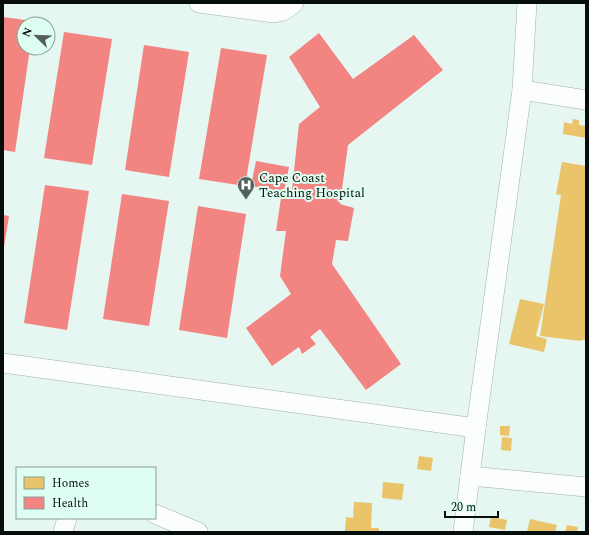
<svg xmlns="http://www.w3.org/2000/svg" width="589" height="535" viewBox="0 0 589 535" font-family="Spectral,serif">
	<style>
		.homes { fill: #e9c46a }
		.health { fill: #f28482 }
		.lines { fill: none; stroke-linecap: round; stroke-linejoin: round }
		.minor-casing { stroke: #a2afab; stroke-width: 20 }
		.minor { stroke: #fbfefd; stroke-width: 19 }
		.labels { text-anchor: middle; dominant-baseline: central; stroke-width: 4; stroke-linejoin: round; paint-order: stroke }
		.poi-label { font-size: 13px; fill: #050e0a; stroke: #dffef2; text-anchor: start }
	</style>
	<rect width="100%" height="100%" fill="#e6f7f1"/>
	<g class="homes">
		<polygon points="573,119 579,120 579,125 586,126 586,138 563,134 564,122 572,124"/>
		<polygon points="562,162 586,166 586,340 581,340 581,341 540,336 561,195 556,194"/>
		<polygon points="520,299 544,304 536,336 547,339 544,352 509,344"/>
		<polygon points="500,426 510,426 509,436 500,435"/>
		<polygon points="502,437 512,438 511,451 501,450"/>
		<polygon points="419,456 433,458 431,471 417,469"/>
		<polygon points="383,482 404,484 402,500 382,498"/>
		<polygon points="354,502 372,503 371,528 379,528 379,532 345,532 346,517 353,518"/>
		<polygon points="491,517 507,520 505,530 489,527"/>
		<polygon points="530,519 557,525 555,532 527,532"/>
		<polygon points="567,525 578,527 577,532 565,532"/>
	</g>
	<g class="health">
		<polygon points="3,17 33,21 33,24 24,24 24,48 30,48 15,152 3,150"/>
		<polygon points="64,32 112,39 92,165 44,158"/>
		<polygon points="319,33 353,79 414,35 443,70 348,145 340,204 354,208 348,241 336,240 332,264 401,364 366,390 320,329 310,337 316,344 302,354 299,347 272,366 246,328 291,294 280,276 286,231 276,231 281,198 291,199 299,124 320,107 289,57"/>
		<polygon points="144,45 189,52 169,177 125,170"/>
		<polygon points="221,48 267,55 245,186 199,179"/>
		<polygon points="256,161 289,167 284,192 251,186"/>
		<polygon points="45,185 89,191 67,330 24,323"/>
		<polygon points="122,194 169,201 149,326 103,319"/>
		<polygon points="198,206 246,214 227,338 179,330"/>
		<polygon points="3,215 9,216 4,247 3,247"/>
	</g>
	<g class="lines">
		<g class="minor-casing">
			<g id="minor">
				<polyline points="199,3 274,13 283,11 294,3"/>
				<polyline points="522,90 586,100"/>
				<polyline points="3,363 476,428"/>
				<polyline points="470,476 586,487"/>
				<polyline points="155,514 198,532"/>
				<polyline points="63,532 67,518"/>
				<polyline points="463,532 476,428 522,90 527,3"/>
			</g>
		</g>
		<use href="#minor" class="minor"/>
	</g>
	<defs>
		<g id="hospital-pin" transform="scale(0.9)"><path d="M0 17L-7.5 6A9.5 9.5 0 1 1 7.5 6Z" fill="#54605b" stroke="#dffef2"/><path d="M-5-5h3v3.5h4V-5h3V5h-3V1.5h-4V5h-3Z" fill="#fff"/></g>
	</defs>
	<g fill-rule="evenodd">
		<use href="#hospital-pin" x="246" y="185"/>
	</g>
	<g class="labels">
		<g class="poi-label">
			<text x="259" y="178">Cape Coast<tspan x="259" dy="15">Teaching Hospital</tspan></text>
		</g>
	</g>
	<rect width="589" height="535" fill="none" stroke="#050e0a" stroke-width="8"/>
	<rect x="16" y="467" width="140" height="52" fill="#dffef2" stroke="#889e95"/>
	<rect x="24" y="477" width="20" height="12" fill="#e9c46a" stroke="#889e95"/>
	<text x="52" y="487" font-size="12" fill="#050e0a">Homes</text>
	<rect x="24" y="497" width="20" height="12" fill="#f28482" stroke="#889e95"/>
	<text x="52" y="507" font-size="12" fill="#050e0a">Health</text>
	<g transform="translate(36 36) rotate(293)"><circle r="19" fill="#dffef2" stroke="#889e95"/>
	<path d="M0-3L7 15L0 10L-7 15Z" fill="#54605b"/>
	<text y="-6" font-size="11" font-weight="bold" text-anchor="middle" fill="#050e0a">N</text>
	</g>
	<path d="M445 511v6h53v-6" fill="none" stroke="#050e0a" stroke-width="2"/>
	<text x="451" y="511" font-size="12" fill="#050e0a" stroke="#dffef2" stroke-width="3" paint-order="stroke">20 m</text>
</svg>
